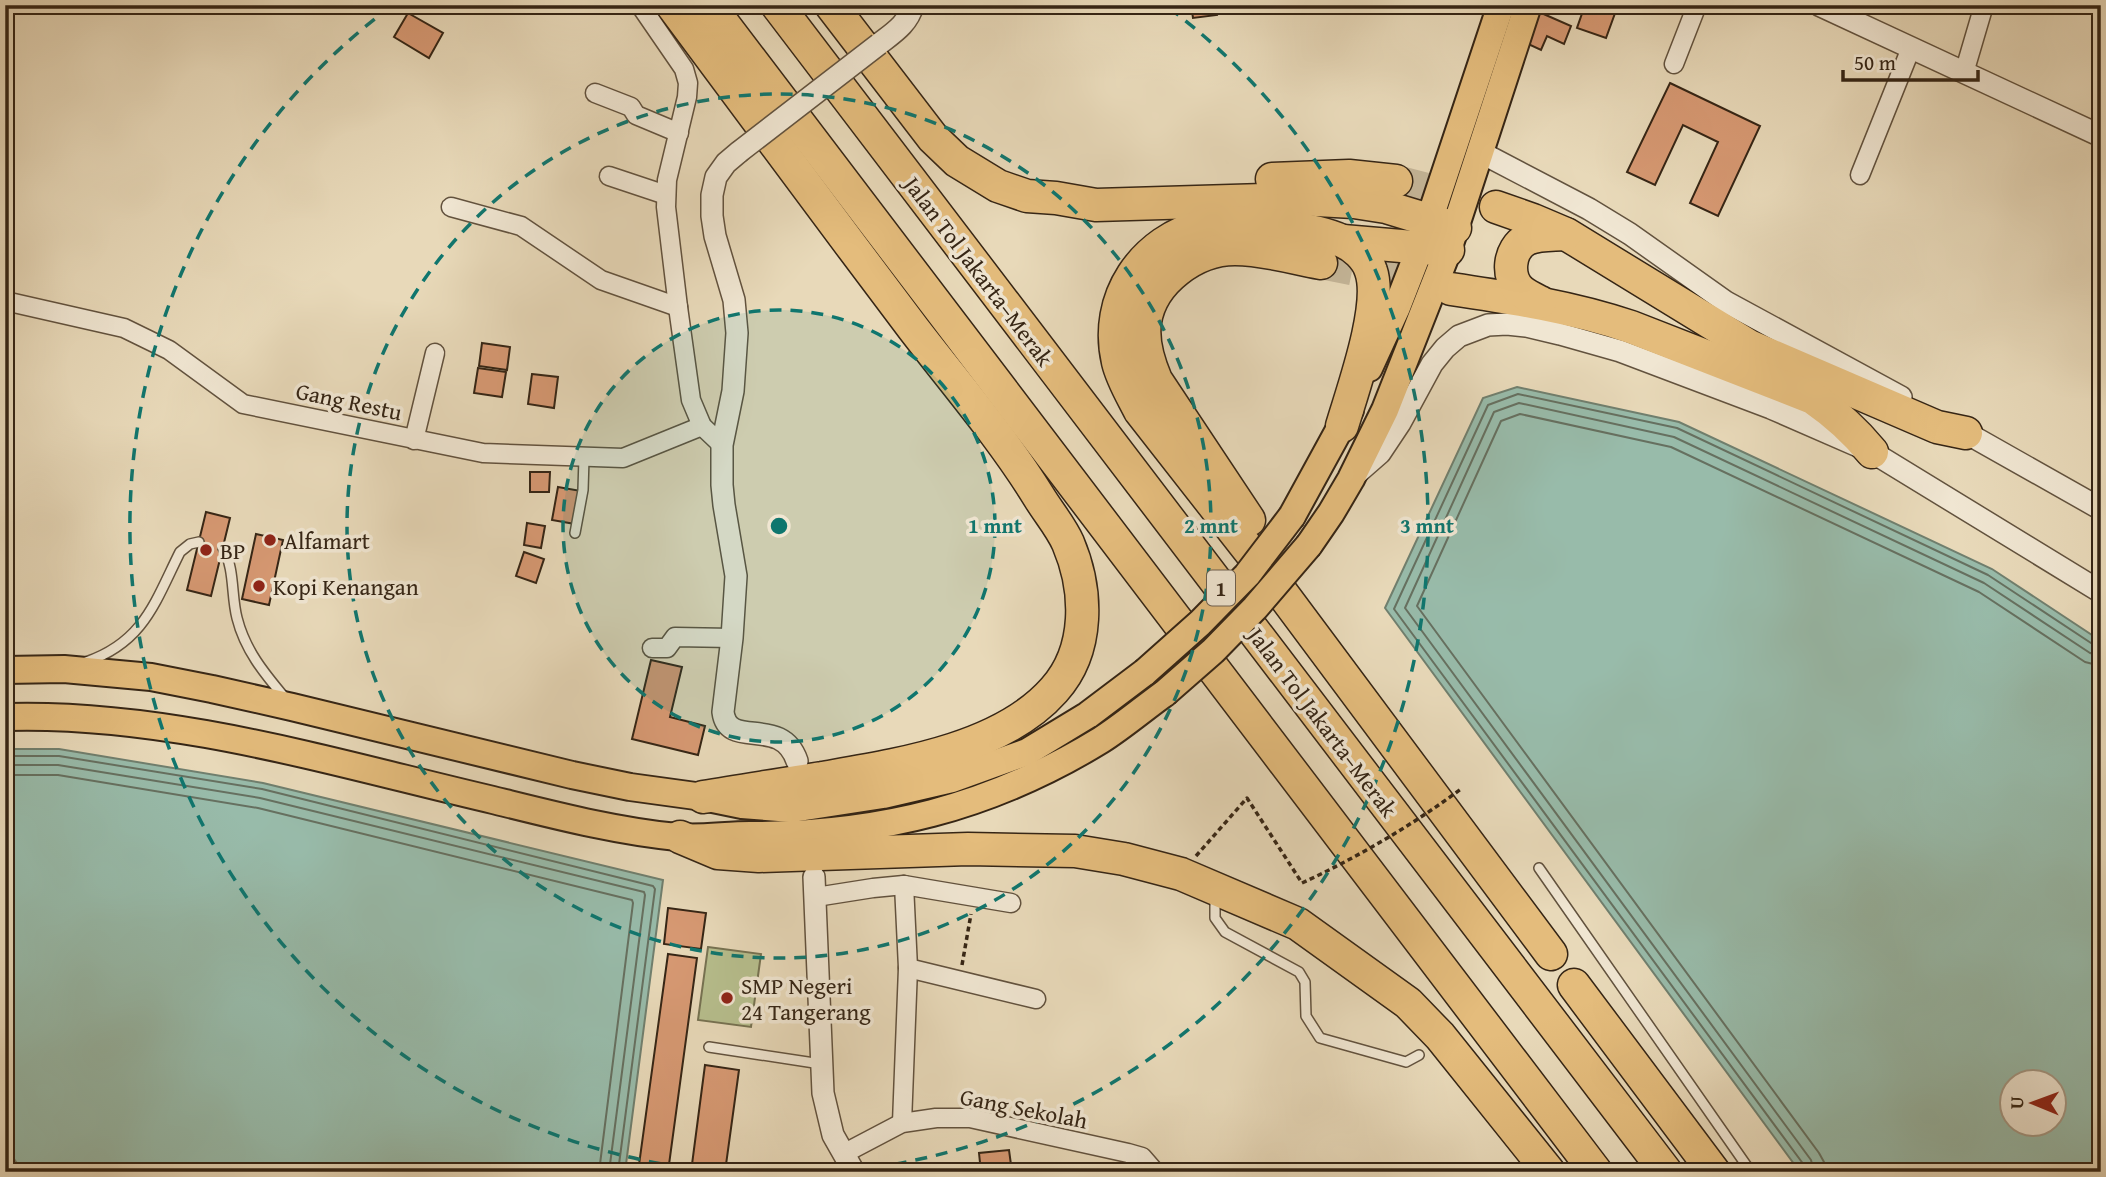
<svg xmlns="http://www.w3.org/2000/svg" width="2106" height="1177" viewBox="0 0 2106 1177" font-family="'Gentium Book Plus',serif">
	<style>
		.green { fill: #b7bf8e; stroke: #767252; stroke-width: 2 }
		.water { fill: #98bbaa; stroke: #707f6e; stroke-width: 2; fill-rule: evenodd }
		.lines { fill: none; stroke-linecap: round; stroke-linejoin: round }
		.shore { stroke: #667060; stroke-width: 2 }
		.building { fill: #d79973; stroke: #352515; stroke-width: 2 }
		.motorway-tunnel { stroke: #c4b598; stroke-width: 32; stroke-dasharray: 32 16; stroke-linecap: butt }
		.service-casing { stroke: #62523e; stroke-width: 12 }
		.minor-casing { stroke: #62523e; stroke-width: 21 }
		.tertiary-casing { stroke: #62523e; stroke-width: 24 }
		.primary-casing { stroke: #352515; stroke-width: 30 }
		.motorway-casing { stroke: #352515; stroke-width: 35 }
		.path { stroke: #352515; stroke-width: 3.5; stroke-dasharray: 5 3.5; stroke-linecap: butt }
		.service { stroke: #f0e6d2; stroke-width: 9 }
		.minor { stroke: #f0e6d2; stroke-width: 18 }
		.tertiary { stroke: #f0e6d2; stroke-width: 21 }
		.primary { stroke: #e4bc7c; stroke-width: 26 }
		.motorway { stroke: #e4bc7c; stroke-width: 32 }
		.tertiary-bridge-casing { stroke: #62523e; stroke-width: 24; stroke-linecap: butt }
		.primary-bridge-casing { stroke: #352515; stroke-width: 30; stroke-linecap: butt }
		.path-bridge { stroke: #352515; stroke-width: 3.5; stroke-dasharray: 5 3.5; stroke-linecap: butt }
		.tertiary-bridge { stroke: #f0e6d2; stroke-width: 21 }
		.primary-bridge { stroke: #e4bc7c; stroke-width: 26 }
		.ring { fill: none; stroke: #0f766e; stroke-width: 3.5; stroke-dasharray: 12 9 }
		.poi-dot { fill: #8f2418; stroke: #f0e6d2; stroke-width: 2.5 }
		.labels { text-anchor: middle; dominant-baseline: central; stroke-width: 7; stroke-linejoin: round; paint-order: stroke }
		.shield { fill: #f0e6d2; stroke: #6d5f4e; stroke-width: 2 }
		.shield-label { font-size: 21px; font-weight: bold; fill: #352515 }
		.street-label { font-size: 23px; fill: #352515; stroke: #f0e6d2 }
		.poi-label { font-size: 23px; fill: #352515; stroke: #f0e6d2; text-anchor: start }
		.centre { fill: #0f766e; stroke: #f0e6d2; stroke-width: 3.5 }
		.ring-label { font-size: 21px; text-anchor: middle; font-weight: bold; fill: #0f766e; stroke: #f0e6d2; stroke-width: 7; stroke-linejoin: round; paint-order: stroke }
	</style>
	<rect width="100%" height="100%" fill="#e8d9b9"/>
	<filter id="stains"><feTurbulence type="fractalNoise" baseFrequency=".00286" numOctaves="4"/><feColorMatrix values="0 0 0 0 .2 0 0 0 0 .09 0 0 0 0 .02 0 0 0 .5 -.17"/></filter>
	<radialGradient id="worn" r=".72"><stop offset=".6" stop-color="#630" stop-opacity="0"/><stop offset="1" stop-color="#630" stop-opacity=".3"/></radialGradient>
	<polygon class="green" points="708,947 761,954 751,1027 698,1020"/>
	<g class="water">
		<path d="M1517,387L1679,422L1992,569L2101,641V1172H1800L1385,608L1483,398ZM2011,1082H2054V1124H2011Z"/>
		<polygon points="5,749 59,749 263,783 663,880 625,1172 23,1172 5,1146"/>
	</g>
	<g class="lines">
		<g class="shore">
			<polyline points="5,756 59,756 262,789 653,886 655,889 618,1172"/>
			<polyline points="5,765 58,765 260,798 644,892 645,895 609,1172"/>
			<polyline points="5,775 58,775 258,808 632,900 633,903 599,1172"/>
			<polyline points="1805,1172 1804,1165 1394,609 1488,405 1518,394 1677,428 1988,575 2094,645 2101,647"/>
			<polyline points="1814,1172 1811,1160 1405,608 1494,412 1519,403 1674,437 1984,583 2090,653 2101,656"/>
			<polyline points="1825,1172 1824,1162 1819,1153 1417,606 1501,421 1520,414 1671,447 1979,592 2085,662 2101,666"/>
		</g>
	</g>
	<g class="building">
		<polygon points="1191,5 1216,5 1217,15 1193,18"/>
		<polygon points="1585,5 1618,5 1606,38 1577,28"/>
		<polygon points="1539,12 1571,26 1564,44 1547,36 1541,50 1526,43"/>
		<polygon points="408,13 443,33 429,58 394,37"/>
		<polygon points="1670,83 1760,126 1718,216 1690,203 1718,142 1683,125 1655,185 1627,172"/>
		<polygon points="482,343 510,347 507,370 479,366"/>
		<polygon points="478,368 506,372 502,397 474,393"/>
		<polygon points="532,374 558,377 554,408 528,404"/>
		<polygon points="530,472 550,472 549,492 530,492"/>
		<polygon points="558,487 581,491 575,524 552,520"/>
		<polygon points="206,512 230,518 211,596 187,590"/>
		<polygon points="527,523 545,526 541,548 524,545"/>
		<polygon points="256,534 283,540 269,605 242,599"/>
		<polygon points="524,552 544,559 536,583 516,576"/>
		<polygon points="651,660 682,667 670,717 705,726 698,755 632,739"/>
		<polygon points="668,908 706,913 701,949 664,944"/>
		<polygon points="668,954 697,958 668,1172 638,1172"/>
		<polygon points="705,1065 739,1070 725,1172 691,1172"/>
		<polygon points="1009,1150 1012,1172 981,1172 979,1153"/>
	</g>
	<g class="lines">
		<g class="motorway-tunnel">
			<polyline points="1396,181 1496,207"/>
			<polyline points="1321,263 1436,286"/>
		</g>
		<g class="service-casing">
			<g id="service">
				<polyline points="575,533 583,490 584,458"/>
				<path d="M223,548C235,569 231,595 237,618C245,650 264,673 285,698"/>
				<path d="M86,662C144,642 155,602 180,552L190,544L199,542"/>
				<polyline points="1539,868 1751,1172"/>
				<polyline points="1215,896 1215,918 1225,932 1299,972 1305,982 1306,1016 1320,1038 1406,1062 1419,1055"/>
				<polyline points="709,1047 821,1064"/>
			</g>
		</g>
		<g class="minor-casing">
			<g id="minor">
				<polyline points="640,5 684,69 688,83 687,97 667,180 666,207 678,307 691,400 702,426 722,445"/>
				<polyline points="1674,64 1697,5"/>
				<polyline points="1964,73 1984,5"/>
				<polyline points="595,93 631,107 636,115 679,133"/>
				<polyline points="1860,175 1911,48"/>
				<polyline points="609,176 666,195"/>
				<polyline points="451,207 521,226 601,280 678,307"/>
				<polyline points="5,301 124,328 169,350 243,404 483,453 623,458 702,426"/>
				<polyline points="414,440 435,353"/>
				<polyline points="652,648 667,648 675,637 732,638"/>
				<polyline points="816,897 873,888 904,885 1011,903"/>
				<polyline points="908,968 1036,999"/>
				<polyline points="902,1123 908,968 904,885"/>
				<polyline points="843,1154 902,1123 936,1118 970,1118 1128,1153 1142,1157 1155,1172"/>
			</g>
		</g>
		<g class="tertiary-casing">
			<g id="tertiary">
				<polyline points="1819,5 2101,136"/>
				<path d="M879,44C893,33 908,24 913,5"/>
				<path d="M739,152L726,163L716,177L712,195V216L715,236L734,300L737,333L733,391L722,445V485L724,505L736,576L732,638L723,712C728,751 781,714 797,761"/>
				<polyline points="1480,152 1589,209 1630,234 1726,302 1901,397"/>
				<polyline points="1954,426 2101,509"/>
				<polyline points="1356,474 1380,453 1400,423 1432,364 1445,348 1459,336 1488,325 1507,324 1526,326 1560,334 1620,351 1771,408 1872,452 2101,592"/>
				<polyline points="814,877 823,1093 833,1135 854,1172"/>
			</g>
		</g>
		<g class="primary-casing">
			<g id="primary">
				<polyline points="1369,368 1397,307 1420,248 1501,5"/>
				<polyline points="1292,516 1350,410"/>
				<polyline points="1309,545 1331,513 1351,479 1385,410 1448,250 1528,5"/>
				<polyline points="5,670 64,669 151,677 212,689 292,707 572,775 630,787 703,797 742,805 792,809 883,795 952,779 1027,752 1088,715 1145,672"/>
				<path d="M5,717C170,712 334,763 493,800C554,815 615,831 677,837C701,839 726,835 750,835C879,835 990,808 1101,740C1123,726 1144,708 1165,693"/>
			</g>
		</g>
		<g class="motorway-casing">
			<g id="motorway">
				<path d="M672,5C753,113 832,221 913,328C956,384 1002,437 1039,497C1048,512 1061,527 1068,543C1088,590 1090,650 1054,690C1001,750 897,765 822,778C782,784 743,791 703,797"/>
				<polyline points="709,5 1596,1172"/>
				<polyline points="777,5 1666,1172"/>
				<polyline points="831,5 933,138 957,161 998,186 1027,196 1056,198 1096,205 1298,199 1354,202 1386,207 1455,228"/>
				<polyline points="1272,179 1349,176 1396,181"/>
				<polyline points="1496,207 1533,220 1566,234 1749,346 1937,427 1966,433"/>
				<polyline points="1343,241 1448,250"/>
				<path d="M1451,289C1512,298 1572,307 1631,327L1813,398C1836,414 1854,430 1872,452"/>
				<path d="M1540,302C1534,299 1527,296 1521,291C1506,278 1508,249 1527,239C1538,234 1553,235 1565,234"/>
				<path d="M1342,426C1353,389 1383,306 1371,271C1367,258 1354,246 1342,241C1315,228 1235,218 1205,225C1143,240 1103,298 1118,362C1122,379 1132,395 1140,411L1270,577L1551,954"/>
				<path d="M1249,520L1156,380C1148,361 1142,342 1145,322C1151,281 1195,249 1235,249C1264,249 1293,258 1321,263"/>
				<polyline points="680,837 718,853 759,856 968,849 1075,851 1124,859 1181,874 1298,924 1408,1003 1440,1036 1549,1172"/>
				<polyline points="1574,985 1714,1172"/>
			</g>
		</g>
		<g class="path">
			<polyline points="1196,856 1247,798 1302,883"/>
			<polyline points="962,965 971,914"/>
		</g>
		<use href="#service" class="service"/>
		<use href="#minor" class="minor"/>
		<use href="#tertiary" class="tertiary"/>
		<use href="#primary" class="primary"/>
		<use href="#motorway" class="motorway"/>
		<g class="tertiary-bridge-casing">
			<polyline id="tertiary-bridge" points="739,152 879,44"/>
		</g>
		<g class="primary-bridge-casing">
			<g id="primary-bridge">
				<polyline points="1145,672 1200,623 1247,575 1292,516"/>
				<polyline points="1165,693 1213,651 1255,608 1309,545"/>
			</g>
		</g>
		<path class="path-bridge" d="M1302,883C1358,857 1411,826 1461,789"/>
		<use href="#tertiary-bridge" class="tertiary-bridge"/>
		<use href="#primary-bridge" class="primary-bridge"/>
	</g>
	<circle cx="779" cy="526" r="216" fill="#0f766e" fill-opacity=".12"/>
	<g class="ring">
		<circle cx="779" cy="526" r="216"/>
		<circle cx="779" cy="526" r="432"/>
		<path d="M723 1172A648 648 0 0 1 389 8M1169 8A648 648 0 0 1 835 1172"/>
	</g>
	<g class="poi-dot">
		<circle cx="270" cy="540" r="7"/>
		<circle cx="206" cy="550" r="7"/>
		<circle cx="259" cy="586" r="7"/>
		<circle cx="727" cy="998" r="7"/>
	</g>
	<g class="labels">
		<rect class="shield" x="1207" y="570.5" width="28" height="35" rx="5"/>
		<g class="shield-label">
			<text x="1221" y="588">1</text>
		</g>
		<g class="street-label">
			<text transform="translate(979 271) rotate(53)">Jalan Tol Jakarta–Merak</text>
			<text transform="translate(349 401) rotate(12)">Gang Restu</text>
			<text transform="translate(1323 722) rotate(53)">Jalan Tol Jakarta–Merak</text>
			<text transform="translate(1024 1108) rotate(11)">Gang Sekolah</text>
		</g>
		<g class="poi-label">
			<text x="284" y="540">Alfamart</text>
			<text x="220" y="550">BP</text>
			<text x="273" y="586">Kopi Kenangan</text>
			<text x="741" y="985">SMP Negeri<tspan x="741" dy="26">24 Tangerang</tspan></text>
		</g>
	</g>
	<circle cx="779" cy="526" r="10" class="centre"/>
	<g class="ring-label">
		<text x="995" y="533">1 mnt</text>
		<text x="1211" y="533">2 mnt</text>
		<text x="1427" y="533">3 mnt</text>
	</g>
	<rect width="2106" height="1177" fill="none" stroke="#e8d9b9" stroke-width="28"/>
	<rect x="7" y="7" width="2092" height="1163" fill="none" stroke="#352515" stroke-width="3.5"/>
	<rect x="14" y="14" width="2078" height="1149" fill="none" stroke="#352515" stroke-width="2"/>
	<g transform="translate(2033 1103) rotate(271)"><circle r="33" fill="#f0e6d2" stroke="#a59986" stroke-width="2"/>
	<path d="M0-5L12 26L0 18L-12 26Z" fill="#8f2418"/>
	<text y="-10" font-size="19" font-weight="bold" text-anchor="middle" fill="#352515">U</text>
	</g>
	<path d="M1843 70v10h135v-10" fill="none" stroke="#352515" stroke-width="3.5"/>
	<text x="1854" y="70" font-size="21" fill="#352515" stroke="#f0e6d2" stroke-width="5" paint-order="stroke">50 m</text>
	<rect width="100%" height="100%" filter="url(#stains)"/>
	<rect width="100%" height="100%" fill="url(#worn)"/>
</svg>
